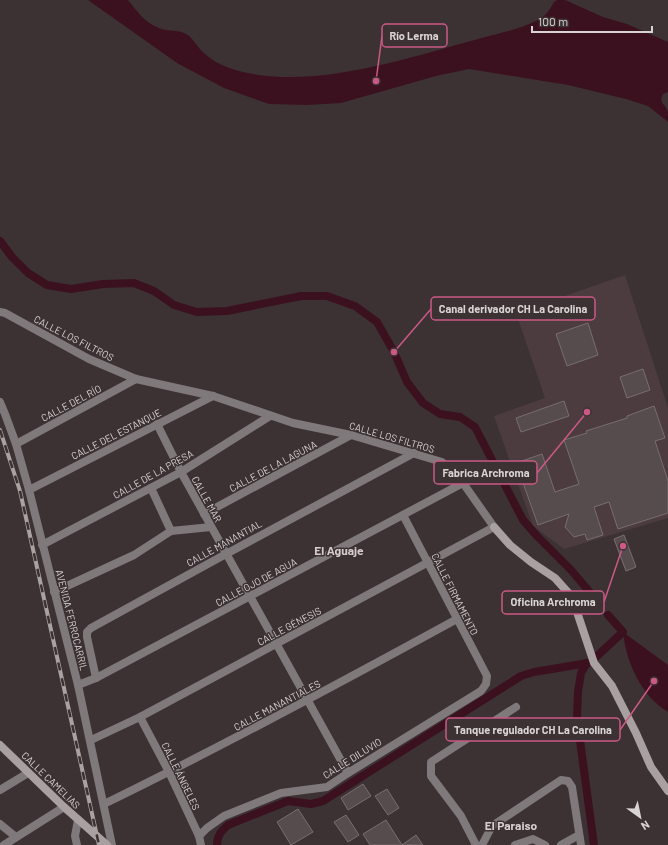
<svg xmlns="http://www.w3.org/2000/svg" width="668" height="845" viewBox="0 0 668 845" font-family="Barlow,sans-serif">
	<style>
		.built { fill: #4c3c3f }
		.water { fill: #3c111f }
		.lines { fill: none; stroke-linecap: round; stroke-linejoin: round }
		.canal { stroke: #3c111f; stroke-width: 8 }
		.building { fill: #564b4d; stroke: #786d70 }
		.street { stroke: #7f797b; stroke-width: 8 }
		.secondary { stroke: #a8a0a1; stroke-width: 8 }
		.rail-casing { stroke: #a9a2a3; stroke-width: 4 }
		.rail { stroke: #3c3234; stroke-width: 2.5; stroke-dasharray: 8; stroke-linecap: butt }
		.labels { text-anchor: middle; dominant-baseline: central; stroke-width: 3; stroke-linejoin: round; paint-order: stroke }
		.street-label { font-size: 10px; fill: #d9d3d4; stroke: #3c3234 }
		.quarter-label { font-size: 12px; font-weight: bold; fill: #d9cccf; stroke: #3c3234 }
		.leader { fill: none; stroke: #ca5985; stroke-width: 1.5 }
		.callout-dot { fill: #ca5985; stroke: #3c3234; stroke-width: 1.5 }
		.callout { fill: #3c3234; stroke: #ca5985; stroke-width: 1.5 }
		.callout-label { font-size: 11px; text-anchor: middle; font-weight: bold; fill: #d9d3d4 }
	</style>
	<rect width="100%" height="100%" fill="#3c3234"/>
	<polygon class="built" points="625,275 668,408 668,518 564,549 533,526 494,416 545,398 516,313"/>
	<g class="water">
		<path d="M88,0H128C137,11 144,22 159,28C168,32 180,29 188,35C194,40 198,48 204,53C218,67 240,72 259,75C329,85 411,57 478,39C496,34 526,28 541,18C547,15 551,7 554,2L557,0H565L603,17L627,24L668,42V92L663,94C658,104 666,104 668,112C668,115 668,119 668,122L648,106L626,99L568,85L469,69L436,76L341,103L307,105L269,104L224,88L177,63Z"/>
		<path d="M623,632L668,665V712C641,696 626,662 623,632Z"/>
	</g>
	<g class="lines">
		<g class="canal">
			<polyline points="0,241 12,257 28,273 47,285 71,289 103,284 134,283 154,291 174,305 197,312 227,311 301,296 327,296 355,306 377,322 394,352 407,382 423,403 440,414 460,417 475,427 523,520 537,536 571,570 599,603"/>
			<polyline points="597,656 623,632 608,615"/>
			<polyline points="587,663 581,673 578,692 577,718 594,845"/>
			<path d="M217,845C217,836 221,831 228,825L288,801L311,804L323,801L521,676L534,672L588,663"/>
		</g>
	</g>
	<g class="building">
		<polygon points="588,323 598,355 567,366 556,334"/>
		<polygon points="643,369 650,390 627,398 620,377"/>
		<polygon points="564,401 569,416 521,432 516,418"/>
		<polygon points="654,406 665,438 655,441 668,481 668,513 618,529 609,502 594,507 603,535 587,540 585,534 574,537 565,527 569,514 538,525 516,463 542,454 555,492 579,484 564,440 587,433 586,431 627,418 627,416"/>
		<polygon points="624,535 636,567 626,571 614,539"/>
		<polygon points="363,784 371,796 348,810 341,798"/>
		<polygon points="387,789 399,808 388,815 375,796"/>
		<polygon points="298,809 313,832 291,845 277,822"/>
		<polygon points="346,815 359,835 348,842 334,822"/>
		<polygon points="386,820 402,845 416,835 423,845 370,845 363,834"/>
	</g>
	<g class="lines">
		<g class="street">
			<polyline points="0,312 5,313 89,359 136,379 213,396 293,423 351,435 442,462 463,483 494,527 140,717 91,740"/>
			<polyline points="0,402 5,414 16,444 29,490 78,685 112,845"/>
			<polyline points="157,424 181,472 348,773"/>
			<polyline points="16,444 136,379"/>
			<polyline points="151,488 171,531"/>
			<polyline points="29,490 213,396"/>
			<polyline points="204,514 351,435"/>
			<polyline points="42,545 181,472 270,416"/>
			<polyline points="54,592 134,555 171,531 211,527"/>
			<polyline points="96,678 87,637 87,632 91,628 226,554 414,453"/>
			<polyline points="78,685 96,678 463,483"/>
			<polyline points="140,717 169,772 199,836 201,845"/>
			<polyline points="0,790 28,773"/>
			<path d="M104,804C223,746 340,683 457,619"/>
			<polyline points="0,824 16,837"/>
			<polyline points="199,836 207,828 224,816 281,793 327,787 348,773 481,691 486,684 487,676 403,515"/>
			<polyline points="4,845 64,807"/>
			<polyline points="77,845 75,836 78,820"/>
			<polyline points="476,845 461,816 431,776 431,762 516,707"/>
			<polyline points="482,845 492,826 561,780 568,781 572,787 581,845"/>
			<polyline points="515,845 533,839 545,845"/>
			<polyline points="561,845 579,835"/>
		</g>
		<g class="secondary">
			<polyline points="494,527 510,545 531,562 555,578 572,597 594,663 612,686 636,733 651,767 668,791"/>
			<polyline points="0,745 64,807 107,845"/>
		</g>
		<g class="rail-casing">
			<polyline id="rail" points="0,430 20,491 99,845"/>
		</g>
		<use href="#rail" class="rail"/>
	</g>
	<g class="labels">
		<g class="street-label">
			<text transform="translate(74 338) rotate(27)">CALLE LOS FILTROS</text>
			<text transform="translate(71 403) rotate(-28)">CALLE DEL RÍO</text>
			<text transform="translate(116 434) rotate(-27)">CALLE DEL ESTANQUE</text>
			<text transform="translate(392 437) rotate(16)">CALLE LOS FILTROS</text>
			<text transform="translate(273 466) rotate(-28)">CALLE DE LA LAGUNA</text>
			<text transform="translate(153 474) rotate(-29)">CALLE DE LA PRESA</text>
			<text transform="translate(207 499) rotate(61)">CALLE MAR</text>
			<text transform="translate(224 543) rotate(-29)">CALLE MANANTIAL</text>
			<text transform="translate(256 582) rotate(-28)">CALLE OJO DE AGUA</text>
			<text transform="translate(455 594) rotate(63)">CALLE FIRMAMENTO</text>
			<text transform="translate(72 620) rotate(76)">AVENIDA FERROCARRIL</text>
			<text transform="translate(289 626) rotate(-28)">CALLE GÉNESIS</text>
			<text transform="translate(277 705) rotate(-28)">CALLE MANANTIALES</text>
			<text transform="translate(352 758) rotate(-32)">CALLE DILUVIO</text>
			<text transform="translate(181 776) rotate(64)">CALLE ÁNGELES</text>
			<text transform="translate(51 780) rotate(44)">CALLE CAMELIAS</text>
		</g>
		<g class="quarter-label">
			<text x="339" y="550">El Aguaje</text>
			<text x="511" y="825">El Paraiso</text>
		</g>
	</g>
	<path class="leader" d="M376 81L382 36M394 352L431 309M587 412L537 473M623 546L604 602M654 681L620 730"/>
	<g class="callout-dot">
		<circle cx="376" cy="81" r="4"/>
		<circle cx="394" cy="352" r="4"/>
		<circle cx="587" cy="412" r="4"/>
		<circle cx="623" cy="546" r="4"/>
		<circle cx="654" cy="681" r="4"/>
	</g>
	<g class="callout">
		<rect x="382" y="24" width="65" height="23" rx="4"/>
		<rect x="431" y="297" width="164" height="23" rx="4"/>
		<rect x="434" y="461" width="103" height="23" rx="4"/>
		<rect x="502" y="591" width="102" height="23" rx="4"/>
		<rect x="446" y="718" width="174" height="23" rx="4"/>
	</g>
	<g class="callout-label">
		<text x="414" y="40">Río Lerma</text>
		<text x="513" y="313">Canal derivador CH La Carolina</text>
		<text x="486" y="477">Fabrica Archroma</text>
		<text x="553" y="606">Oficina Archroma</text>
		<text x="533" y="734">Tanque regulador CH La Carolina</text>
	</g>
	<g transform="translate(640 817) rotate(147)" stroke="#3c3234" stroke-width="3" paint-order="stroke">
	<path d="M0-3L7 15L0 10L-7 15Z" fill="#d9d3d4"/>
	<text y="-6" font-size="11" font-weight="bold" text-anchor="middle" fill="#d9d3d4">N</text>
	</g>
	<path d="M532 26v6h120v-6" fill="none" stroke="#d9d3d4" stroke-width="2"/>
	<text x="538" y="26" font-size="12" fill="#d9d3d4" stroke="#3c3234" stroke-width="3" paint-order="stroke">100 m</text>
</svg>
